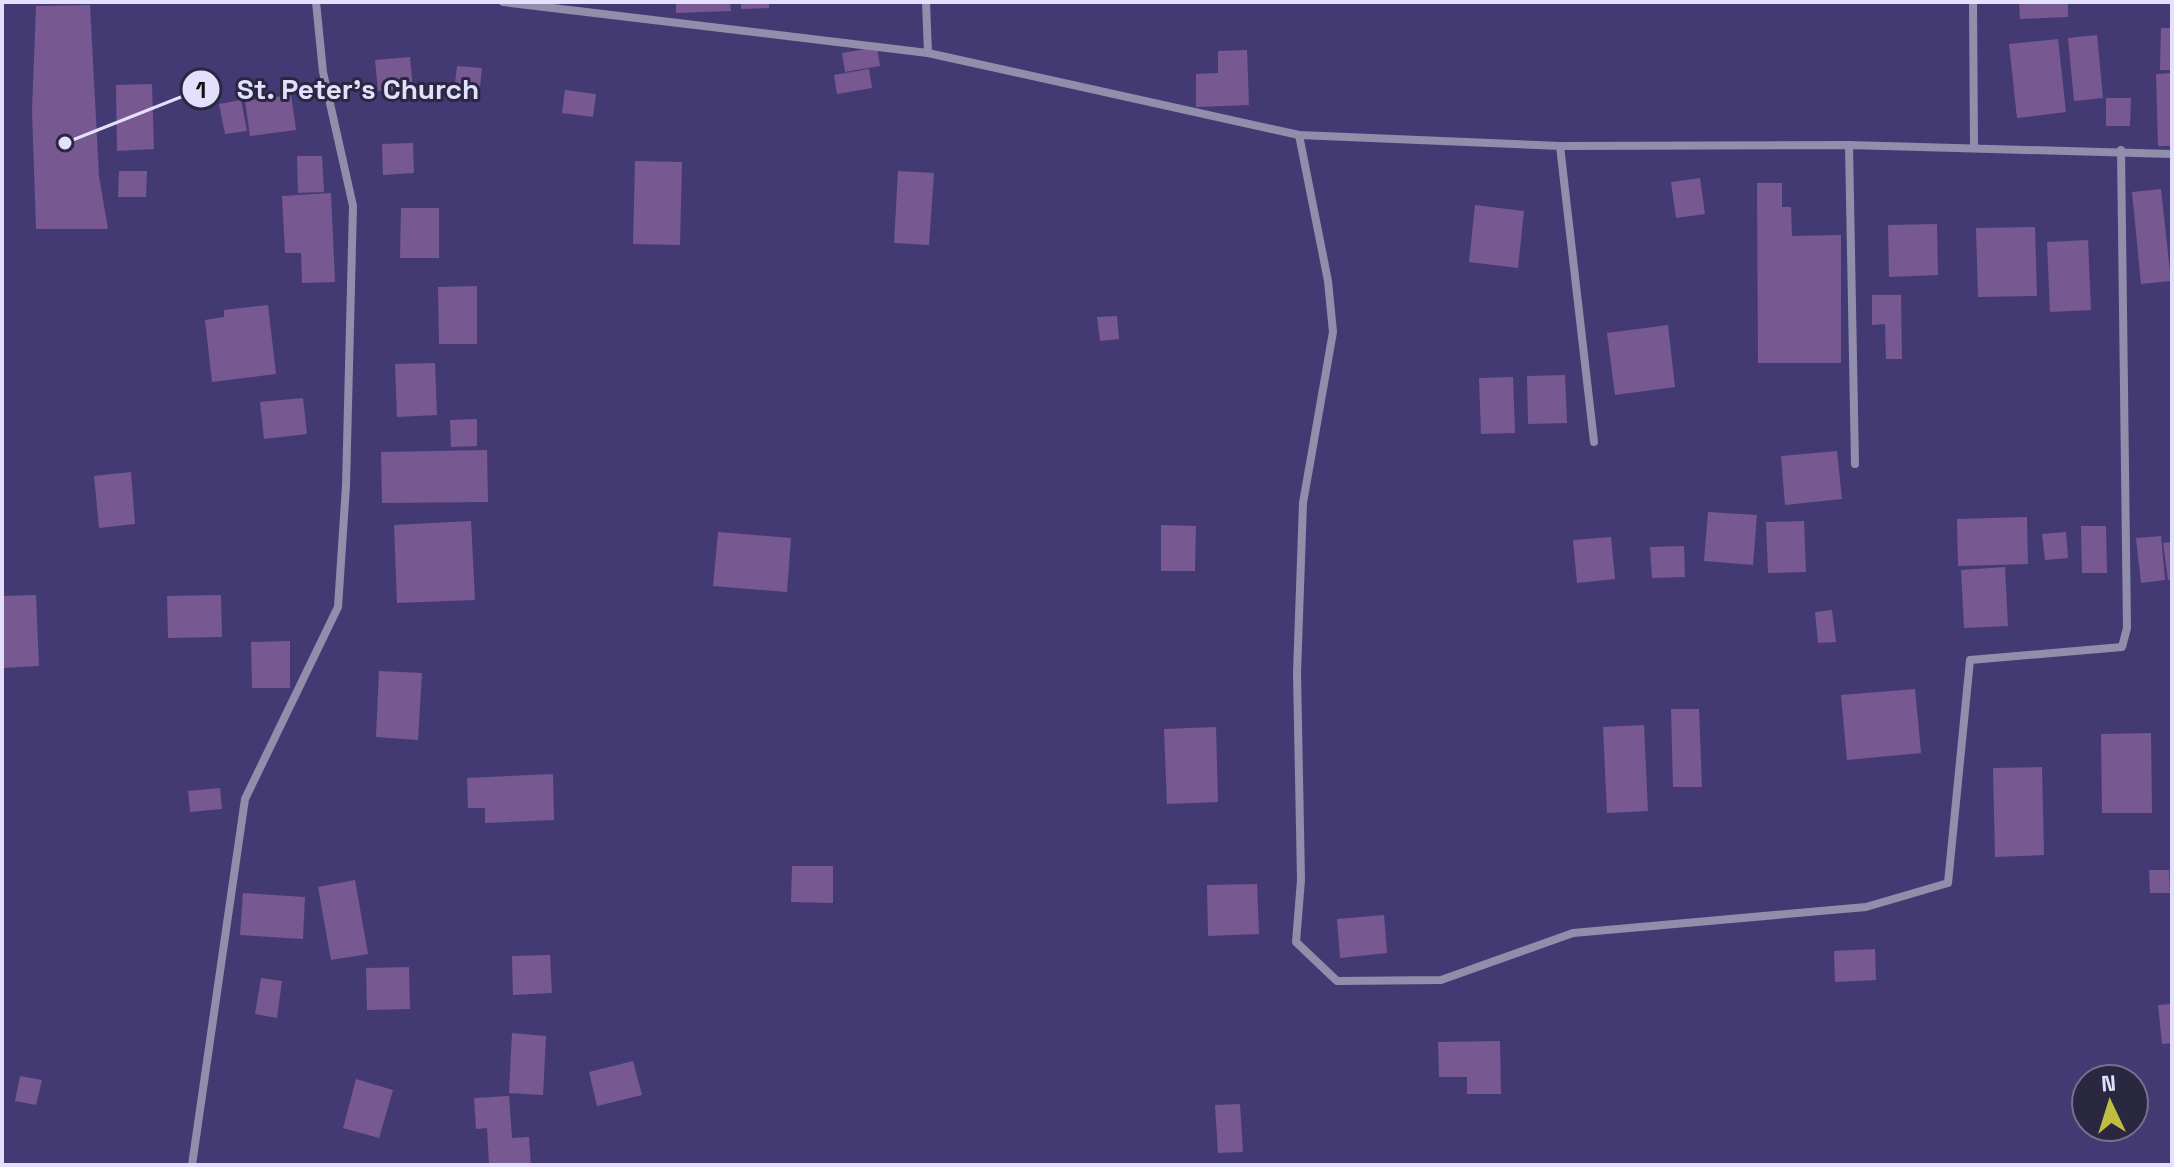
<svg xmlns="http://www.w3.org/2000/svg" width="2174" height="1167" viewBox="0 0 2174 1167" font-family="'Space Grotesk',sans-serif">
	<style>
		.building { fill: #775891 }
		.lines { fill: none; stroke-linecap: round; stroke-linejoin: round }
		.street { stroke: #908eab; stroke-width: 8 }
		.leader { fill: none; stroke: #e2e0fc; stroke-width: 3 }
		.callout-dot { fill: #e2e0fc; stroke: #2a2741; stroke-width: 3 }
		.mark-label { font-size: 24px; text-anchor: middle; font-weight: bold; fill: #111 }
		.callout-label { font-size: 28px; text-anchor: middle; font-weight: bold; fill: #e2e0fc; stroke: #2a2741; stroke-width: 6; stroke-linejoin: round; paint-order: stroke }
	</style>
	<rect width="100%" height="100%" fill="#443a73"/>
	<g class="building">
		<polygon points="676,2 730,2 731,11 676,13"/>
		<polygon points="741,2 769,2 769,8 741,9"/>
		<polygon points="2019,2 2068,2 2068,17 2020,19"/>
		<polygon points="90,5 99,176 108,229 36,229 32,111 36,6"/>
		<polygon points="2161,28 2172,28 2172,70 2160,70"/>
		<polygon points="2097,35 2103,98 2074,101 2068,38"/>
		<polygon points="2058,39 2066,112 2017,118 2009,44"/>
		<polygon points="877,47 880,66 845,72 842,53"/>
		<polygon points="1247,50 1249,105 1196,107 1196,74 1218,73 1218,51"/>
		<polygon points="410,57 413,88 378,91 375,60"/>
		<polygon points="457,66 482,68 479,96 454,93"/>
		<polygon points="869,69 872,88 837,94 834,75"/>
		<polygon points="2172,73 2172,146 2158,146 2156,74"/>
		<polygon points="152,84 154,149 117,151 116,85"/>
		<polygon points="565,90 596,94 593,117 562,113"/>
		<polygon points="291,95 296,130 250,136 245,101"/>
		<polygon points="2106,98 2131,98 2130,126 2106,126"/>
		<polygon points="241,100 247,131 225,134 219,104"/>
		<polygon points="413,143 414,173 383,175 382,144"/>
		<polygon points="297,156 322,156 324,192 298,193"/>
		<polygon points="635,161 682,162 680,245 633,244"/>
		<polygon points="119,171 147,171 146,197 118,197"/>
		<polygon points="898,171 934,173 929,245 894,243"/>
		<polygon points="1700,178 1705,214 1676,218 1671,182"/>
		<polygon points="1757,183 1782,183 1782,207 1791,207 1792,236 1841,235 1841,363 1758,363"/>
		<polygon points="2161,189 2171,281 2141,284 2132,192"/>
		<polygon points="331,193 335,282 302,283 301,253 285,253 282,196"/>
		<polygon points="1475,205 1524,211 1518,268 1469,262"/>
		<polygon points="401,208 439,208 439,258 400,258"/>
		<polygon points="1937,224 1938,275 1889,277 1888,225"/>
		<polygon points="2035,227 2037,296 1978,297 1976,228"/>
		<polygon points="2088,240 2091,310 2050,312 2047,242"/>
		<polygon points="477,286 477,344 439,344 438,287"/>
		<polygon points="1872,295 1901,295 1902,359 1886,359 1885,324 1872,325"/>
		<polygon points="268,305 276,374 212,382 205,320 224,317 224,310"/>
		<polygon points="1117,316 1119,339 1100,341 1097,317"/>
		<polygon points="1668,325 1675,387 1615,395 1607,333"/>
		<polygon points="435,363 437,415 397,417 395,364"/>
		<polygon points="1565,375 1567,423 1528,424 1527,376"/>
		<polygon points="1513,377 1515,433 1481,434 1479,378"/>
		<polygon points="303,398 307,434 264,439 260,402"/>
		<polygon points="477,419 477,446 451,447 450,420"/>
		<polygon points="487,450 488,502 382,503 381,452"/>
		<polygon points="1837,451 1842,499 1785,505 1781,456"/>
		<polygon points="131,472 135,524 99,528 94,476"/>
		<polygon points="1708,512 1757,515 1753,565 1704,561"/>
		<polygon points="2027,517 2028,564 1958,566 1957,519"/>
		<polygon points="471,521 475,600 397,603 394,525"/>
		<polygon points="1804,521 1806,572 1768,573 1766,522"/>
		<polygon points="1161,525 1196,526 1195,571 1161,571"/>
		<polygon points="2081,526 2106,526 2107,573 2082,573"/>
		<polygon points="718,532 791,538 787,592 713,586"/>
		<polygon points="2066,532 2068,558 2045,560 2042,534"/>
		<polygon points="2161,536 2165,580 2141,583 2136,538"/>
		<polygon points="1611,537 1615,579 1577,583 1573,540"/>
		<polygon points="2172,542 2172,579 2168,580 2163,543"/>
		<polygon points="1684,546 1685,577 1652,578 1650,547"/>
		<polygon points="2005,567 2008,626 1964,628 1961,570"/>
		<polygon points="36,595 39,666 2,668 2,596"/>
		<polygon points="221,595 222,637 168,638 167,596"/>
		<polygon points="1832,610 1836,642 1818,643 1815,612"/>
		<polygon points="290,641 290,688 252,688 251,642"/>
		<polygon points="379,671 422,673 418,740 376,737"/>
		<polygon points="1915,689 1921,753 1847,760 1841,695"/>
		<polygon points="1671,709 1699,709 1702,787 1673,787"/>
		<polygon points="1644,725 1648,811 1607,813 1603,727"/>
		<polygon points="1216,727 1218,802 1167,804 1164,729"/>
		<polygon points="2151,733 2152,813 2102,813 2101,734"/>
		<polygon points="2042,767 2044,855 1995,857 1993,768"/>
		<polygon points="553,774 554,820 485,823 485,808 468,808 467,778"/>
		<polygon points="220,788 222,809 190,812 188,791"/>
		<polygon points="792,866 833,866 833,903 791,902"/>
		<polygon points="2149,870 2169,870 2170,893 2150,893"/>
		<polygon points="355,880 368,954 331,960 318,887"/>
		<polygon points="1257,884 1259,934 1208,936 1207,885"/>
		<polygon points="243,893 305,897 303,939 240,935"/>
		<polygon points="1384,915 1387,953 1340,958 1337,919"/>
		<polygon points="1875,949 1876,980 1835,982 1834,951"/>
		<polygon points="550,955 552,993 513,995 512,956"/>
		<polygon points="409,967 410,1009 367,1010 366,968"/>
		<polygon points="261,978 282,981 277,1018 255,1014"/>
		<polygon points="2172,1004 2172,1043 2162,1044 2158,1005"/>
		<polygon points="512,1033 546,1036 543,1095 509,1093"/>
		<polygon points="1500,1041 1501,1094 1467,1094 1467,1077 1439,1077 1438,1042"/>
		<polygon points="633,1061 642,1095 597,1106 589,1072"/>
		<polygon points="20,1076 42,1080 36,1105 15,1101"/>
		<polygon points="356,1079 393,1090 379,1138 343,1128"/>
		<polygon points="509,1096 512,1138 529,1137 531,1165 489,1165 487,1128 476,1129 474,1098"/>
		<polygon points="1240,1104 1243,1152 1218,1153 1215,1105"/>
	</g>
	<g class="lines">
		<g class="street">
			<polyline points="503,2 928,53 1299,135 1560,146 1849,145 2172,154"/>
			<polyline points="926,2 928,53"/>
			<polyline points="1973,2 1974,148"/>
			<polyline points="1299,135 1328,281 1333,332 1303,503 1297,673 1301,880 1296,942 1337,981 1441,980 1573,933 1866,907 1948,883 1970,660 2122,647 2127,628 2121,150"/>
			<polyline points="1849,145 1855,464"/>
			<polyline points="1560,146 1594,442"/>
			<polyline points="192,1165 245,799 338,607 346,486 353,206 323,72 316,2"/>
		</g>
	</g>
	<path class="leader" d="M65 143L201 89"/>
	<g class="callout-dot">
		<circle cx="65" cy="143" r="8"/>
		<circle cx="201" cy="89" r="20"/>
	</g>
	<g class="mark-label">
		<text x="201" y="98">1</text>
	</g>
	<g class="callout-label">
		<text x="358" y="99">St. Peter's Church</text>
	</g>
	<rect width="2174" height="1167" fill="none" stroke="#e2e0fc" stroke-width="8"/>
	<g transform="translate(2110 1103) rotate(356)"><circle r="38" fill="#2a2741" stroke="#74718c" stroke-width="2"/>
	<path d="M0-6L14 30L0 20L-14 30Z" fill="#bfbe41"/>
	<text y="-12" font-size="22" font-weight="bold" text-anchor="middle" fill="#e2e0fc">N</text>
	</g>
</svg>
